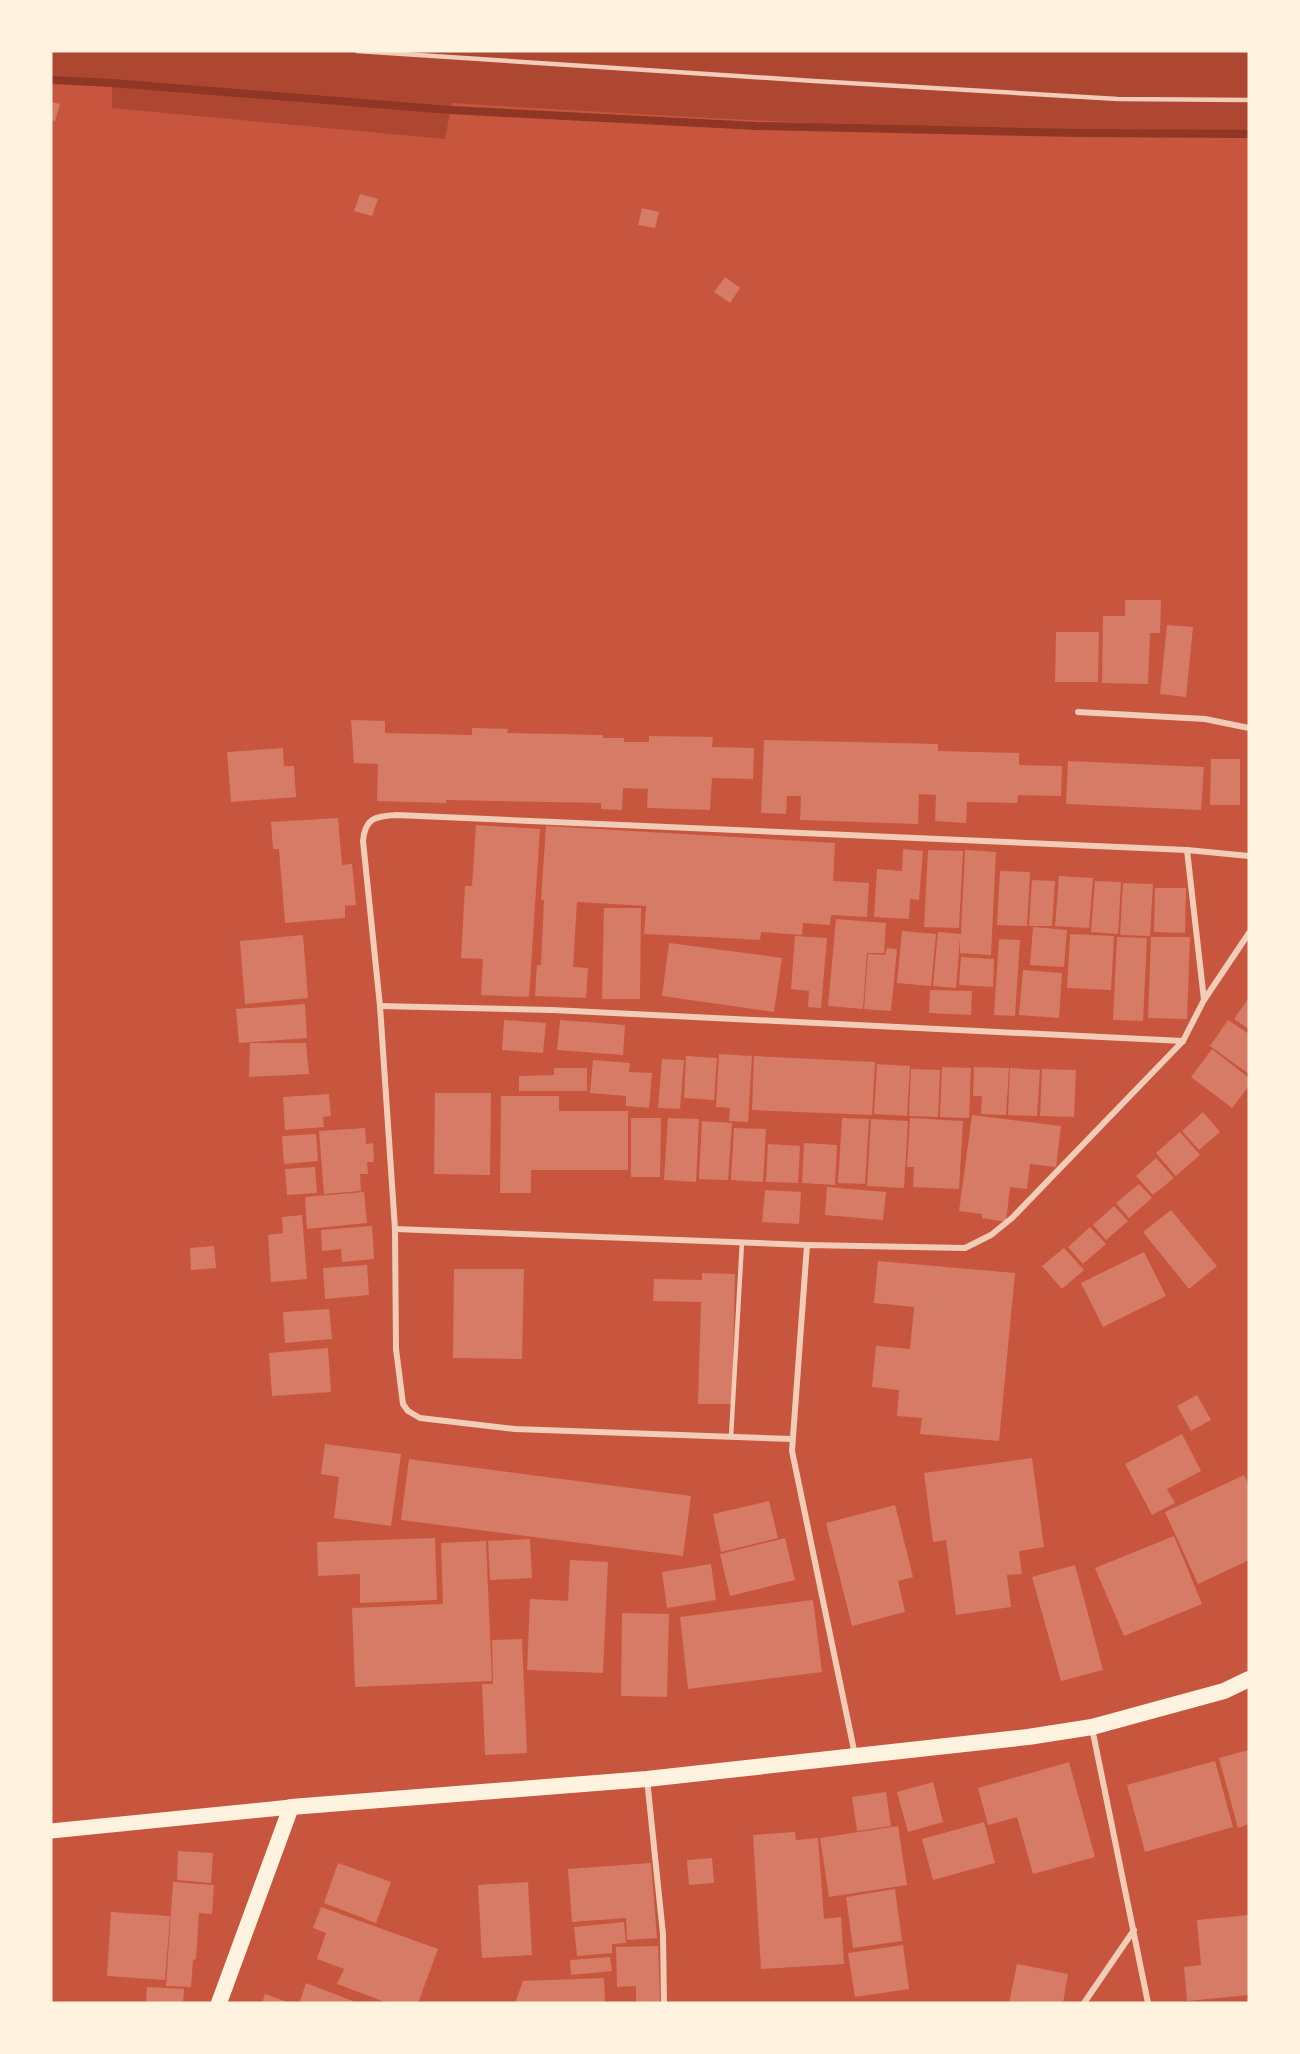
<svg xmlns="http://www.w3.org/2000/svg" width="1300" height="2054" viewBox="0 0 1300 2054" font-family="Quicksand,sans-serif">
	<style>
		.green { fill: #ae4732 }
		.lines { fill: none; stroke-linecap: round; stroke-linejoin: round }
		.stream { stroke: #8f3625; stroke-width: 8 }
		.building { fill: #d67c66 }
		.service { stroke: #f1ccb7; stroke-width: 4.5 }
		.minor { stroke: #f1ccb7; stroke-width: 6 }
		.primary { stroke: #fff3e0; stroke-width: 15 }
		.trunk { stroke: #fff3e0; stroke-width: 16 }
	</style>
	<rect width="100%" height="100%" fill="#c8553d"/>
	<path class="green" d="M51,51H1249V134C983,133 717,120 452,103L445,139L112,108V83L51,80Z"/>
	<g class="lines">
		<polyline class="stream" points="51,80 112,83 450,110 757,126 1079,133 1249,134"/>
	</g>
	<g class="building">
		<polygon points="51,102 60,104 55,121 51,120"/>
		<polygon points="360,194 378,199 372,216 354,211"/>
		<polygon points="642,208 659,212 655,228 638,225"/>
		<polygon points="725,277 740,288 730,303 714,292"/>
		<polygon points="1125,600 1161,600 1160,633 1150,633 1148,684 1102,683 1103,616 1125,616"/>
		<polygon points="1167,625 1193,627 1186,697 1160,694"/>
		<polygon points="1056,632 1099,632 1098,682 1055,682"/>
		<polygon points="351,720 385,721 385,733 472,735 472,728 508,729 507,733 603,735 603,738 624,738 624,742 649,742 649,736 713,737 712,747 754,748 753,779 712,778 710,810 647,808 648,789 623,788 622,810 601,809 601,803 446,800 446,803 377,801 378,764 354,763"/>
		<polygon points="764,740 938,744 938,751 1019,753 1019,765 1062,766 1061,796 1018,795 1017,803 967,802 966,823 935,821 936,795 919,794 918,824 800,820 801,796 787,796 786,814 761,813"/>
		<polygon points="283,748 284,766 294,766 296,797 231,802 227,752"/>
		<polygon points="1211,759 1240,759 1240,805 1210,805"/>
		<polygon points="1068,761 1204,767 1201,810 1066,804"/>
		<polygon points="338,818 342,865 352,864 356,905 345,906 345,918 285,923 279,849 273,849 271,822"/>
		<polygon points="476,825 540,829 529,997 481,995 483,959 461,958 465,886 472,886"/>
		<polygon points="546,826 835,843 833,881 869,883 867,917 831,915 830,925 803,923 802,935 761,932 760,940 727,938 644,934 646,906 577,902 573,967 588,968 586,998 535,996 537,965 541,965 544,900 541,900"/>
		<polygon points="903,849 923,851 919,900 910,899 909,919 874,917 877,869 902,871"/>
		<polygon points="928,850 963,851 959,928 924,927"/>
		<polygon points="965,850 996,852 991,955 960,953 960,938 956,988 933,986 938,932 961,934"/>
		<polygon points="1000,871 1030,872 1027,926 997,925"/>
		<polygon points="1059,876 1093,878 1089,928 1055,926"/>
		<polygon points="1032,880 1055,881 1052,926 1029,926"/>
		<polygon points="1095,881 1121,882 1118,934 1091,932"/>
		<polygon points="1123,883 1153,884 1150,936 1120,935"/>
		<polygon points="1155,888 1186,888 1185,933 1154,932"/>
		<polygon points="604,908 641,908 640,999 602,999"/>
		<polygon points="836,919 886,923 884,953 867,953 863,1009 828,1006"/>
		<polygon points="1033,927 1067,930 1064,967 1030,965"/>
		<polygon points="902,931 936,934 931,986 897,983"/>
		<polygon points="1070,934 1114,936 1111,990 1067,988"/>
		<polygon points="303,935 308,998 245,1004 240,941"/>
		<polygon points="795,936 827,938 821,1008 808,1007 809,991 791,989"/>
		<polygon points="1117,937 1147,938 1143,1021 1113,1020"/>
		<polygon points="1151,937 1190,937 1187,1019 1148,1018"/>
		<polygon points="999,939 1020,940 1015,1016 994,1015"/>
		<polygon points="669,943 782,958 774,1012 662,996"/>
		<polygon points="887,948 897,949 891,1011 864,1009 868,954 885,955"/>
		<polygon points="961,957 994,959 993,987 959,985"/>
		<polygon points="1023,970 1062,973 1059,1018 1019,1015"/>
		<polygon points="930,990 972,991 971,1015 929,1013"/>
		<polygon points="1249,998 1249,1029 1234,1019"/>
		<polygon points="305,1004 307,1038 239,1043 236,1009"/>
		<polygon points="504,1020 546,1023 543,1053 502,1050"/>
		<polygon points="560,1020 625,1025 623,1055 557,1050"/>
		<polygon points="1228,1020 1249,1034 1249,1074 1210,1046"/>
		<polygon points="250,1043 306,1043 309,1074 249,1077"/>
		<polygon points="1212,1049 1249,1078 1249,1086 1232,1108 1191,1077"/>
		<polygon points="719,1054 752,1056 748,1122 729,1121 730,1108 716,1107"/>
		<polygon points="686,1056 717,1058 714,1100 684,1098"/>
		<polygon points="754,1056 875,1062 872,1115 752,1110"/>
		<polygon points="662,1059 684,1060 680,1109 658,1108"/>
		<polygon points="593,1060 630,1063 629,1072 652,1073 649,1108 626,1106 626,1096 590,1093"/>
		<polygon points="877,1064 910,1066 907,1116 874,1114"/>
		<polygon points="942,1067 971,1068 969,1118 940,1117"/>
		<polygon points="974,1067 1009,1068 1006,1115 981,1114 982,1096 973,1096"/>
		<polygon points="554,1068 587,1068 587,1091 519,1091 519,1076 554,1075"/>
		<polygon points="1010,1068 1040,1070 1037,1116 1008,1115"/>
		<polygon points="911,1069 940,1070 938,1117 909,1116"/>
		<polygon points="1042,1069 1076,1070 1074,1117 1040,1116"/>
		<polygon points="435,1093 491,1093 490,1175 434,1174"/>
		<polygon points="329,1094 331,1116 323,1117 324,1127 285,1130 283,1097"/>
		<polygon points="501,1096 559,1096 559,1111 628,1111 628,1170 531,1170 531,1193 500,1193"/>
		<polygon points="1203,1112 1220,1132 1199,1150 1182,1131"/>
		<polygon points="972,1115 1061,1126 1056,1167 1030,1164 1027,1189 1010,1187 1006,1222 982,1218 982,1214 959,1211"/>
		<polygon points="631,1118 661,1118 660,1177 631,1177"/>
		<polygon points="668,1118 699,1119 696,1182 664,1180"/>
		<polygon points="842,1118 869,1119 865,1184 838,1183"/>
		<polygon points="910,1118 963,1121 959,1189 913,1187 914,1167 907,1167"/>
		<polygon points="871,1119 908,1121 904,1188 867,1186"/>
		<polygon points="702,1121 732,1123 728,1180 699,1179"/>
		<polygon points="365,1128 366,1144 373,1143 374,1162 367,1162 368,1174 360,1174 361,1191 324,1194 319,1131"/>
		<polygon points="734,1128 766,1129 763,1182 731,1180"/>
		<polygon points="1180,1132 1200,1155 1176,1176 1156,1153"/>
		<polygon points="316,1134 318,1161 284,1164 282,1136"/>
		<polygon points="804,1143 837,1145 835,1185 802,1183"/>
		<polygon points="768,1144 800,1146 798,1183 766,1182"/>
		<polygon points="1156,1158 1174,1178 1153,1195 1136,1176"/>
		<polygon points="315,1167 317,1193 287,1195 285,1169"/>
		<polygon points="1139,1184 1152,1198 1129,1218 1116,1203"/>
		<polygon points="827,1187 886,1192 883,1220 825,1215"/>
		<polygon points="765,1190 801,1192 799,1224 762,1222"/>
		<polygon points="364,1192 367,1223 307,1229 305,1197"/>
		<polygon points="1114,1206 1128,1221 1106,1240 1093,1225"/>
		<polygon points="1171,1210 1217,1266 1189,1289 1143,1232"/>
		<polygon points="302,1215 307,1279 271,1282 268,1235 283,1233 282,1217"/>
		<polygon points="372,1226 374,1259 342,1262 341,1249 322,1251 321,1230"/>
		<polygon points="1090,1227 1106,1244 1083,1264 1068,1247"/>
		<polygon points="214,1246 216,1268 191,1270 190,1248"/>
		<polygon points="1064,1248 1084,1270 1062,1289 1042,1266"/>
		<polygon points="1144,1252 1166,1296 1103,1327 1081,1283"/>
		<polygon points="878,1261 1015,1273 999,1441 920,1434 922,1418 897,1416 899,1390 872,1387 876,1346 910,1349 914,1307 874,1303"/>
		<polygon points="367,1265 369,1295 325,1299 323,1268"/>
		<polygon points="454,1269 524,1269 522,1359 453,1358"/>
		<polygon points="702,1273 735,1274 732,1404 698,1404 701,1302 653,1301 654,1279 702,1280"/>
		<polygon points="329,1309 332,1339 285,1343 283,1312"/>
		<polygon points="328,1348 331,1392 272,1396 269,1353"/>
		<polygon points="1197,1395 1211,1420 1191,1431 1177,1406"/>
		<polygon points="1182,1434 1201,1471 1167,1489 1175,1503 1152,1515 1125,1464"/>
		<polygon points="325,1444 401,1454 391,1526 334,1518 339,1477 321,1474"/>
		<polygon points="1032,1458 1044,1547 1019,1551 1022,1574 1007,1575 1011,1607 956,1615 946,1540 933,1542 924,1473"/>
		<polygon points="409,1459 691,1496 683,1556 401,1520"/>
		<polygon points="1244,1475 1249,1485 1249,1560 1198,1584 1165,1512"/>
		<polygon points="769,1501 778,1538 721,1552 713,1514"/>
		<polygon points="895,1505 913,1577 898,1581 905,1612 852,1626 826,1523"/>
		<polygon points="1174,1536 1202,1604 1124,1636 1095,1568"/>
		<polygon points="435,1538 437,1600 360,1603 360,1574 318,1576 317,1542"/>
		<polygon points="785,1538 795,1580 730,1596 720,1554"/>
		<polygon points="530,1539 532,1578 490,1580 488,1541"/>
		<polygon points="486,1541 492,1681 355,1687 352,1608 443,1604 441,1543"/>
		<polygon points="570,1560 608,1562 603,1673 527,1670 530,1599 568,1601"/>
		<polygon points="711,1564 716,1600 667,1608 662,1572"/>
		<polygon points="1075,1565 1103,1670 1061,1681 1032,1577"/>
		<polygon points="813,1600 822,1672 688,1689 680,1617"/>
		<polygon points="622,1613 669,1614 667,1697 621,1696"/>
		<polygon points="522,1639 527,1753 485,1755 482,1684 493,1684 492,1640"/>
		<polygon points="1249,1750 1249,1824 1238,1828 1219,1758"/>
		<polygon points="1215,1761 1233,1827 1145,1852 1127,1785"/>
		<polygon points="1069,1762 1095,1857 1033,1874 1017,1817 988,1825 978,1788"/>
		<polygon points="933,1782 943,1822 908,1832 897,1792"/>
		<polygon points="886,1792 891,1826 857,1831 852,1797"/>
		<polygon points="984,1822 995,1863 933,1880 922,1839"/>
		<polygon points="898,1826 907,1885 829,1897 820,1838"/>
		<polygon points="795,1832 796,1840 818,1838 824,1919 841,1917 844,1964 761,1969 753,1835"/>
		<polygon points="178,1851 213,1853 211,1883 177,1880"/>
		<polygon points="712,1858 714,1883 689,1885 687,1860"/>
		<polygon points="338,1863 391,1882 376,1923 324,1903"/>
		<polygon points="651,1863 657,1938 627,1940 626,1918 572,1922 568,1869"/>
		<polygon points="173,1882 214,1885 212,1914 199,1913 196,1959 193,1960 191,1987 166,1986"/>
		<polygon points="528,1882 532,1955 482,1958 478,1885"/>
		<polygon points="895,1889 902,1941 853,1948 846,1897"/>
		<polygon points="321,1907 438,1949 418,2003 388,2003 337,1984 344,1969 317,1959 326,1933 313,1928"/>
		<polygon points="111,1912 170,1916 165,1980 107,1976"/>
		<polygon points="1249,1915 1249,1995 1187,2001 1184,1967 1201,1965 1197,1920"/>
		<polygon points="624,1922 626,1943 612,1944 612,1953 577,1956 574,1927"/>
		<polygon points="903,1945 909,1989 855,1997 848,1953"/>
		<polygon points="658,1946 660,2003 636,2003 636,1986 617,1987 616,1947"/>
		<polygon points="610,1957 612,1971 571,1975 570,1960"/>
		<polygon points="1017,1964 1068,1974 1063,2003 1009,2003"/>
		<polygon points="604,1978 605,2003 515,2003 523,1981"/>
		<polygon points="306,1983 358,2003 304,2003 300,2001"/>
		<polygon points="147,1987 184,1989 183,2003 146,2003"/>
		<polygon points="265,1994 290,2003 262,2003"/>
	</g>
	<g class="lines">
		<g class="service">
			<polyline points="357,51 814,81 1118,99 1249,100"/>
			<polyline points="731,1437 742,1242"/>
		</g>
		<g class="minor">
			<polyline points="1078,712 1205,719 1249,728"/>
			<polyline points="1187,850 1204,1000"/>
			<polyline points="380,1006 552,1010 1183,1041"/>
			<polyline points="395,1229 396,1349 403,1404 408,1411 420,1418 515,1429 792,1439"/>
			<path d="M807,1245L395,1229L380,1006L363,841C365,818 375,816 397,815L1187,850L1249,856"/>
			<polyline points="1092,1728 1148,2003"/>
			<polyline points="855,1755 792,1451 807,1245 965,1248 991,1235 1012,1218 1183,1041 1204,1000 1249,933"/>
			<polyline points="647,1779 663,1934 664,2003"/>
			<polyline points="1084,2003 1134,1930"/>
		</g>
		<polyline class="primary" points="51,1831 291,1807"/>
		<polyline class="trunk" points="219,2003 291,1807 647,1779 1028,1737 1092,1727 1224,1691 1249,1679"/>
	</g>
	<rect width="1300" height="2054" fill="none" stroke="#fff3e0" stroke-width="105"/>
</svg>
